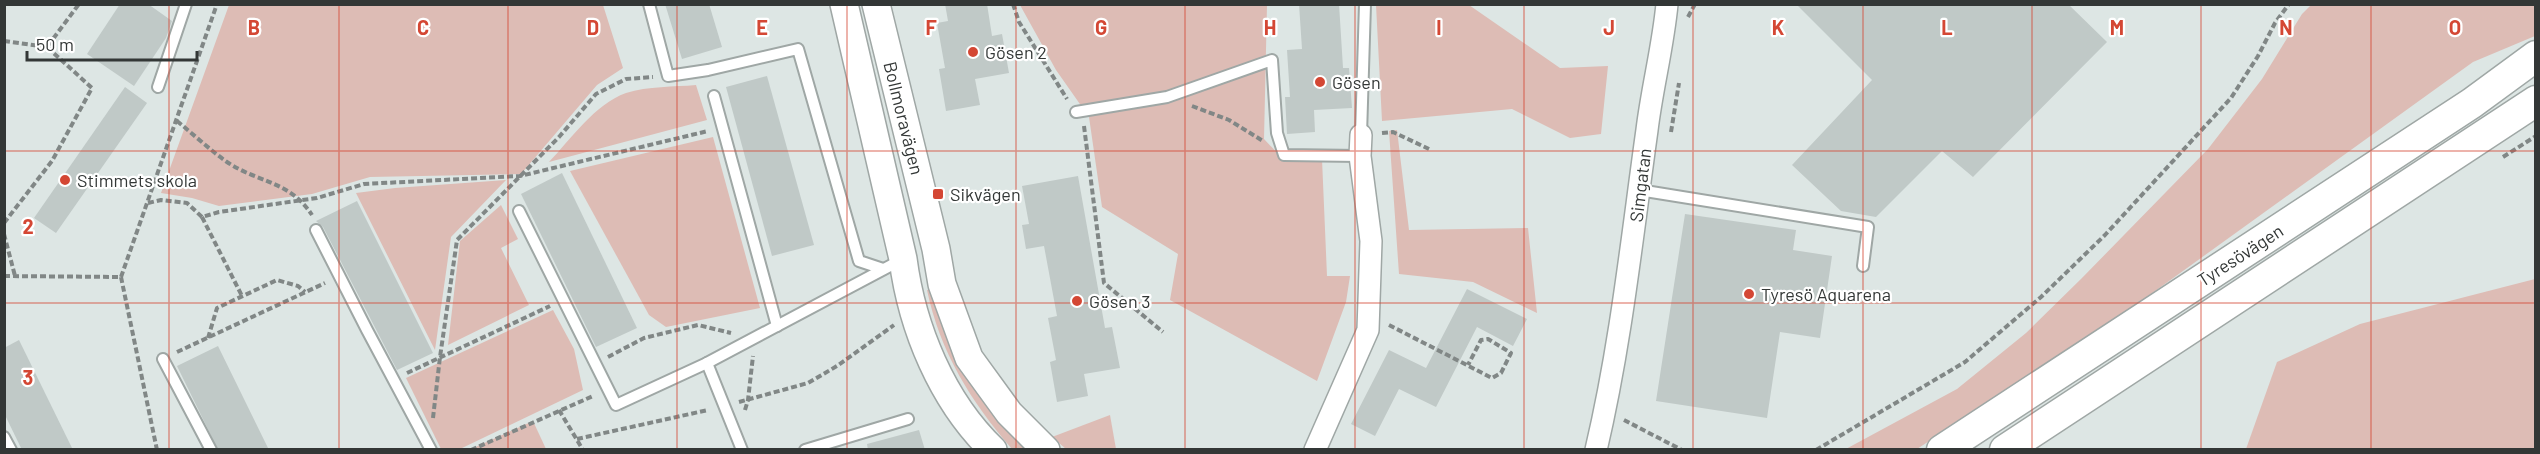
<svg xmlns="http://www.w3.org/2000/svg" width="2540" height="454" viewBox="0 0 2540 454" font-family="Barlow,sans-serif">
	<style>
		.green { fill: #ddbcb5 }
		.building { fill: #c0c9c7 }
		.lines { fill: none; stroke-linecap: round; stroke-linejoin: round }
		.service-casing { stroke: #9fa7a5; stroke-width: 14 }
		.minor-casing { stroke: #9fa7a5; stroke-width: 24 }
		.tertiary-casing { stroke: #9fa7a5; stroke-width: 30 }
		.secondary-casing { stroke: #9fa7a5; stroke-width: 33 }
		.path { stroke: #818786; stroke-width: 4; stroke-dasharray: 6 3; stroke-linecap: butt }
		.service { stroke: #fff; stroke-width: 10 }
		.minor { stroke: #fff; stroke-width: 21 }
		.tertiary { stroke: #fff; stroke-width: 27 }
		.secondary { stroke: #fff; stroke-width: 30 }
		.grid { fill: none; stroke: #d44734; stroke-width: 1.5; stroke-opacity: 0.55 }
		.poi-dot { fill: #d44734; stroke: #fff; stroke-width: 2 }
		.labels { text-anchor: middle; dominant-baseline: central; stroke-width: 4.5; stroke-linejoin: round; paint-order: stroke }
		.poi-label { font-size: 18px; fill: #333736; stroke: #fff; text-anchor: start }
		.street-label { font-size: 18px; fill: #333736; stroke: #fff }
		.grid-label { font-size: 20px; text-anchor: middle; font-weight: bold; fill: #d44734; stroke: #fff; stroke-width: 4.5; stroke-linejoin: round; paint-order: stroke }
	</style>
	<rect width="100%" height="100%" fill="#dde6e4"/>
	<g class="green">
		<polygon points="229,5 603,5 623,68 597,85 521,174 370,177 312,194 219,206 192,198 161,193"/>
		<polygon points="1020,5 1267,5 1264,139 1284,160 1322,159 1327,276 1350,276 1346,302 1317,381 1170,300 1178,254 1102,207 1089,117 1056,70"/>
		<polygon points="1376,5 1469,5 1560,68 1608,66 1601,134 1570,138 1512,109 1382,121"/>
		<polygon points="2311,5 2535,5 2535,36 2473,62 2126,312 1917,449 1844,450 1957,389 2026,333 2082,278 2208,149 2262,79 2302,14"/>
		<path d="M696,85L707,120L549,162C571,139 595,104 626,93C648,86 674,87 696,85Z"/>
		<polygon points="1397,130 1409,230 1528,228 1537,313 1473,282 1399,274 1389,131"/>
		<polygon points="713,137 760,308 666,327 649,315 570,171"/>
		<polygon points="506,180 451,237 435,350 356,193 395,188"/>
		<polygon points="501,205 518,239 501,248 529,305 448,345 460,241"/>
		<polygon points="2535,279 2535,449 2246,449 2277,362 2360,324"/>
		<path d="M933,289L1027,449H1012C971,402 940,352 927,290Z"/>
		<polygon points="553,310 574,349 583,390 460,449 441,449 406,378"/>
		<polygon points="1110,415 1116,449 1066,449 1052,437"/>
		<polygon points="533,421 546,449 471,449"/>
	</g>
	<g class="building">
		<polygon points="120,4 148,4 172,21 166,38 134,86 87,54"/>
		<polygon points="665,4 709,4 722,47 682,59"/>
		<polygon points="945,4 987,4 992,36 1002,34 1009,73 975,79 980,105 946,111 939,69 945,68 937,23 948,21"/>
		<polygon points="1299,4 1339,4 1343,68 1349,68 1352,108 1314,110 1315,132 1287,134 1285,97 1290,97 1287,50 1302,49"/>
		<polygon points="1796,4 2068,4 2107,42 1973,177 1942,151 1876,217 1841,211 1792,165 1872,80"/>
		<polygon points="767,76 814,245 772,256 726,87"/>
		<polygon points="125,87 147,103 56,233 34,218"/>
		<polygon points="562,173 637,328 596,347 521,194"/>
		<polygon points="1078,176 1105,328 1112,327 1120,368 1084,374 1088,396 1057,402 1050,362 1056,360 1048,318 1057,316 1044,246 1026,249 1022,225 1029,224 1022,186"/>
		<polygon points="357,201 433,353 397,370 323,227 316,221"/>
		<polygon points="1685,214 1796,230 1793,250 1832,256 1820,338 1780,332 1767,418 1656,401"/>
		<polygon points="1467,289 1527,319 1513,346 1477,327 1436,407 1399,389 1375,436 1351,424 1389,350 1426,368"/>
		<polygon points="19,340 73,450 22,450 4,413 4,348"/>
		<polygon points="218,346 269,450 218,450 200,413 177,366"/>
		<polygon points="919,430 925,450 868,450 867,444"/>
	</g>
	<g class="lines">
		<g class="service-casing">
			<g id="service">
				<polyline points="649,4 668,76 708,70 798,49 859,261 883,269"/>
				<polyline points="158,87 186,4"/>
				<polyline points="714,96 777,326"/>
				<polyline points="1076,112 1167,97 1272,60 1277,133 1284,155 1360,156"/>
				<polyline points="1361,135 1365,4"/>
				<polyline points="1639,190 1868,227 1863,266"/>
				<polyline points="519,211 616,405 707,363 903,259"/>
				<polyline points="316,230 367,330 431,450"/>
				<polyline points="163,359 211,450"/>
				<polyline points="707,363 742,450"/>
				<polyline points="4,437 11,450"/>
				<polyline points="805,450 908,419"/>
			</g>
		</g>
		<g class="minor-casing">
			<g id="minor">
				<polyline points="1315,450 1368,330 1371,241 1360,156 1361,135"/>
				<path d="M1596,450C1621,344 1632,237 1647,130C1652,88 1663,47 1667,4"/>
			</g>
		</g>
		<g class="tertiary-casing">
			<g id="tertiary">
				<path d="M844,4L903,259C912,328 942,401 993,450"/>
				<polyline points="876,4 936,249 942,284 969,358 1009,413 1046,450"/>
			</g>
		</g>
		<g class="secondary-casing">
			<g id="secondary">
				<polyline points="1942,450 2472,103 2536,56"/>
				<polyline points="2005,450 2536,101"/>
			</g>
		</g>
		<g class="path">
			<polyline points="1013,4 1019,22 1067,99"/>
			<polyline points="1688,17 1695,4"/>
			<polyline points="4,41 47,47 79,4"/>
			<polyline points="1192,106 1229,120 1263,141"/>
			<path d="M177,121C193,134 210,150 227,162C258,183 289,180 312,215"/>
			<polyline points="1084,126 1104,283 1163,332"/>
			<polyline points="1671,132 1679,83"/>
			<polyline points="1382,133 1393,132 1429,149"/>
			<polyline points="2503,157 2536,136"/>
			<polyline points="148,203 161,200 187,203 202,217 219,212 317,198 364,184 520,176 708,131"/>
			<polyline points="202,217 242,296"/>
			<polyline points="4,223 52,161 92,88 47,47"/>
			<polyline points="4,234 15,276"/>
			<polyline points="4,276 121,277 157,450"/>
			<polyline points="121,277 217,4"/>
			<polyline points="1389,325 1492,378 1501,373 1511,353 1488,339 1481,340 1468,365"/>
			<polyline points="208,338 217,308 277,280 298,286 305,292"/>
			<polyline points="177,352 325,283"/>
			<polyline points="608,357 644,338 698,325 731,333"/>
			<polyline points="407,373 550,306"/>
			<polyline points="739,402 808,383 837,366 894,325"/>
			<polyline points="559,410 583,450"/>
			<polyline points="745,410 748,400 753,356"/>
			<polyline points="433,418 440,357 457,240 559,137 596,94 626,79 653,77"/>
			<polyline points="1624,420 1682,450"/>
			<polyline points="577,439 708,410"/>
			<polyline points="471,450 593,396"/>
			<polyline points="1816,450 1965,362 2041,297 2105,235 2231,98 2258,56 2275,23 2289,4"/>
		</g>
		<use href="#service" class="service"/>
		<use href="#minor" class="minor"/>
		<use href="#tertiary" class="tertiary"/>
		<use href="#secondary" class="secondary"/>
	</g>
	<path class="grid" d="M169,4V450M339,4V450M508,4V450M677,4V450M847,4V450M1016,4V450M1185,4V450M1355,4V450M1524,4V450M1693,4V450M1863,4V450M2032,4V450M2201,4V450M2371,4V450M4,151H2536M4,303H2536"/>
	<g class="poi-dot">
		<circle cx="973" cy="52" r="6"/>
		<circle cx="1320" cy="82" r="6"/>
		<circle cx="65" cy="180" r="6"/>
		<rect x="932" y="188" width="12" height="12" rx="3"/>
		<circle cx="1749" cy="294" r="6"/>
		<circle cx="1077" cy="301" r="6"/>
	</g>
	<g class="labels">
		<g class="poi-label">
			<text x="985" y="52">Gösen 2</text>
			<text x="1332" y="82">Gösen</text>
			<text x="77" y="180">Stimmets skola</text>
			<text x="950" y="194">Sikvägen</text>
			<text x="1761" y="294">Tyresö Aquarena</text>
			<text x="1089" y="301">Gösen 3</text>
		</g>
		<g class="street-label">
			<text transform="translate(904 118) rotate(76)">Bollmoravägen</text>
			<text transform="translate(1640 185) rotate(-83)">Simgatan</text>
			<text transform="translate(2240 255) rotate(-33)">Tyresövägen</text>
		</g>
	</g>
	<g class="grid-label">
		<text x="254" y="35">B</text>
		<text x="423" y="35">C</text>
		<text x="593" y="35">D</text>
		<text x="762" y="35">E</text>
		<text x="931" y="35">F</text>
		<text x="1101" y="35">G</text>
		<text x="1270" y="35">H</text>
		<text x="1439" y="35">I</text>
		<text x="1609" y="35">J</text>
		<text x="1778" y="35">K</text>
		<text x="1947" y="35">L</text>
		<text x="2117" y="35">M</text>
		<text x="2286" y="35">N</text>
		<text x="2455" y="35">O</text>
		<text x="28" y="234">2</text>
		<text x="28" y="385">3</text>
	</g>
	<rect width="2540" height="454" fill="none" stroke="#333736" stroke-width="12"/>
	<path d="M27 51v9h170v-9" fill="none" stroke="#333736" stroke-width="3"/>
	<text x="36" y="51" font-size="18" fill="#333736" stroke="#ffffff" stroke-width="4.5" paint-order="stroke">50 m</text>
</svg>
